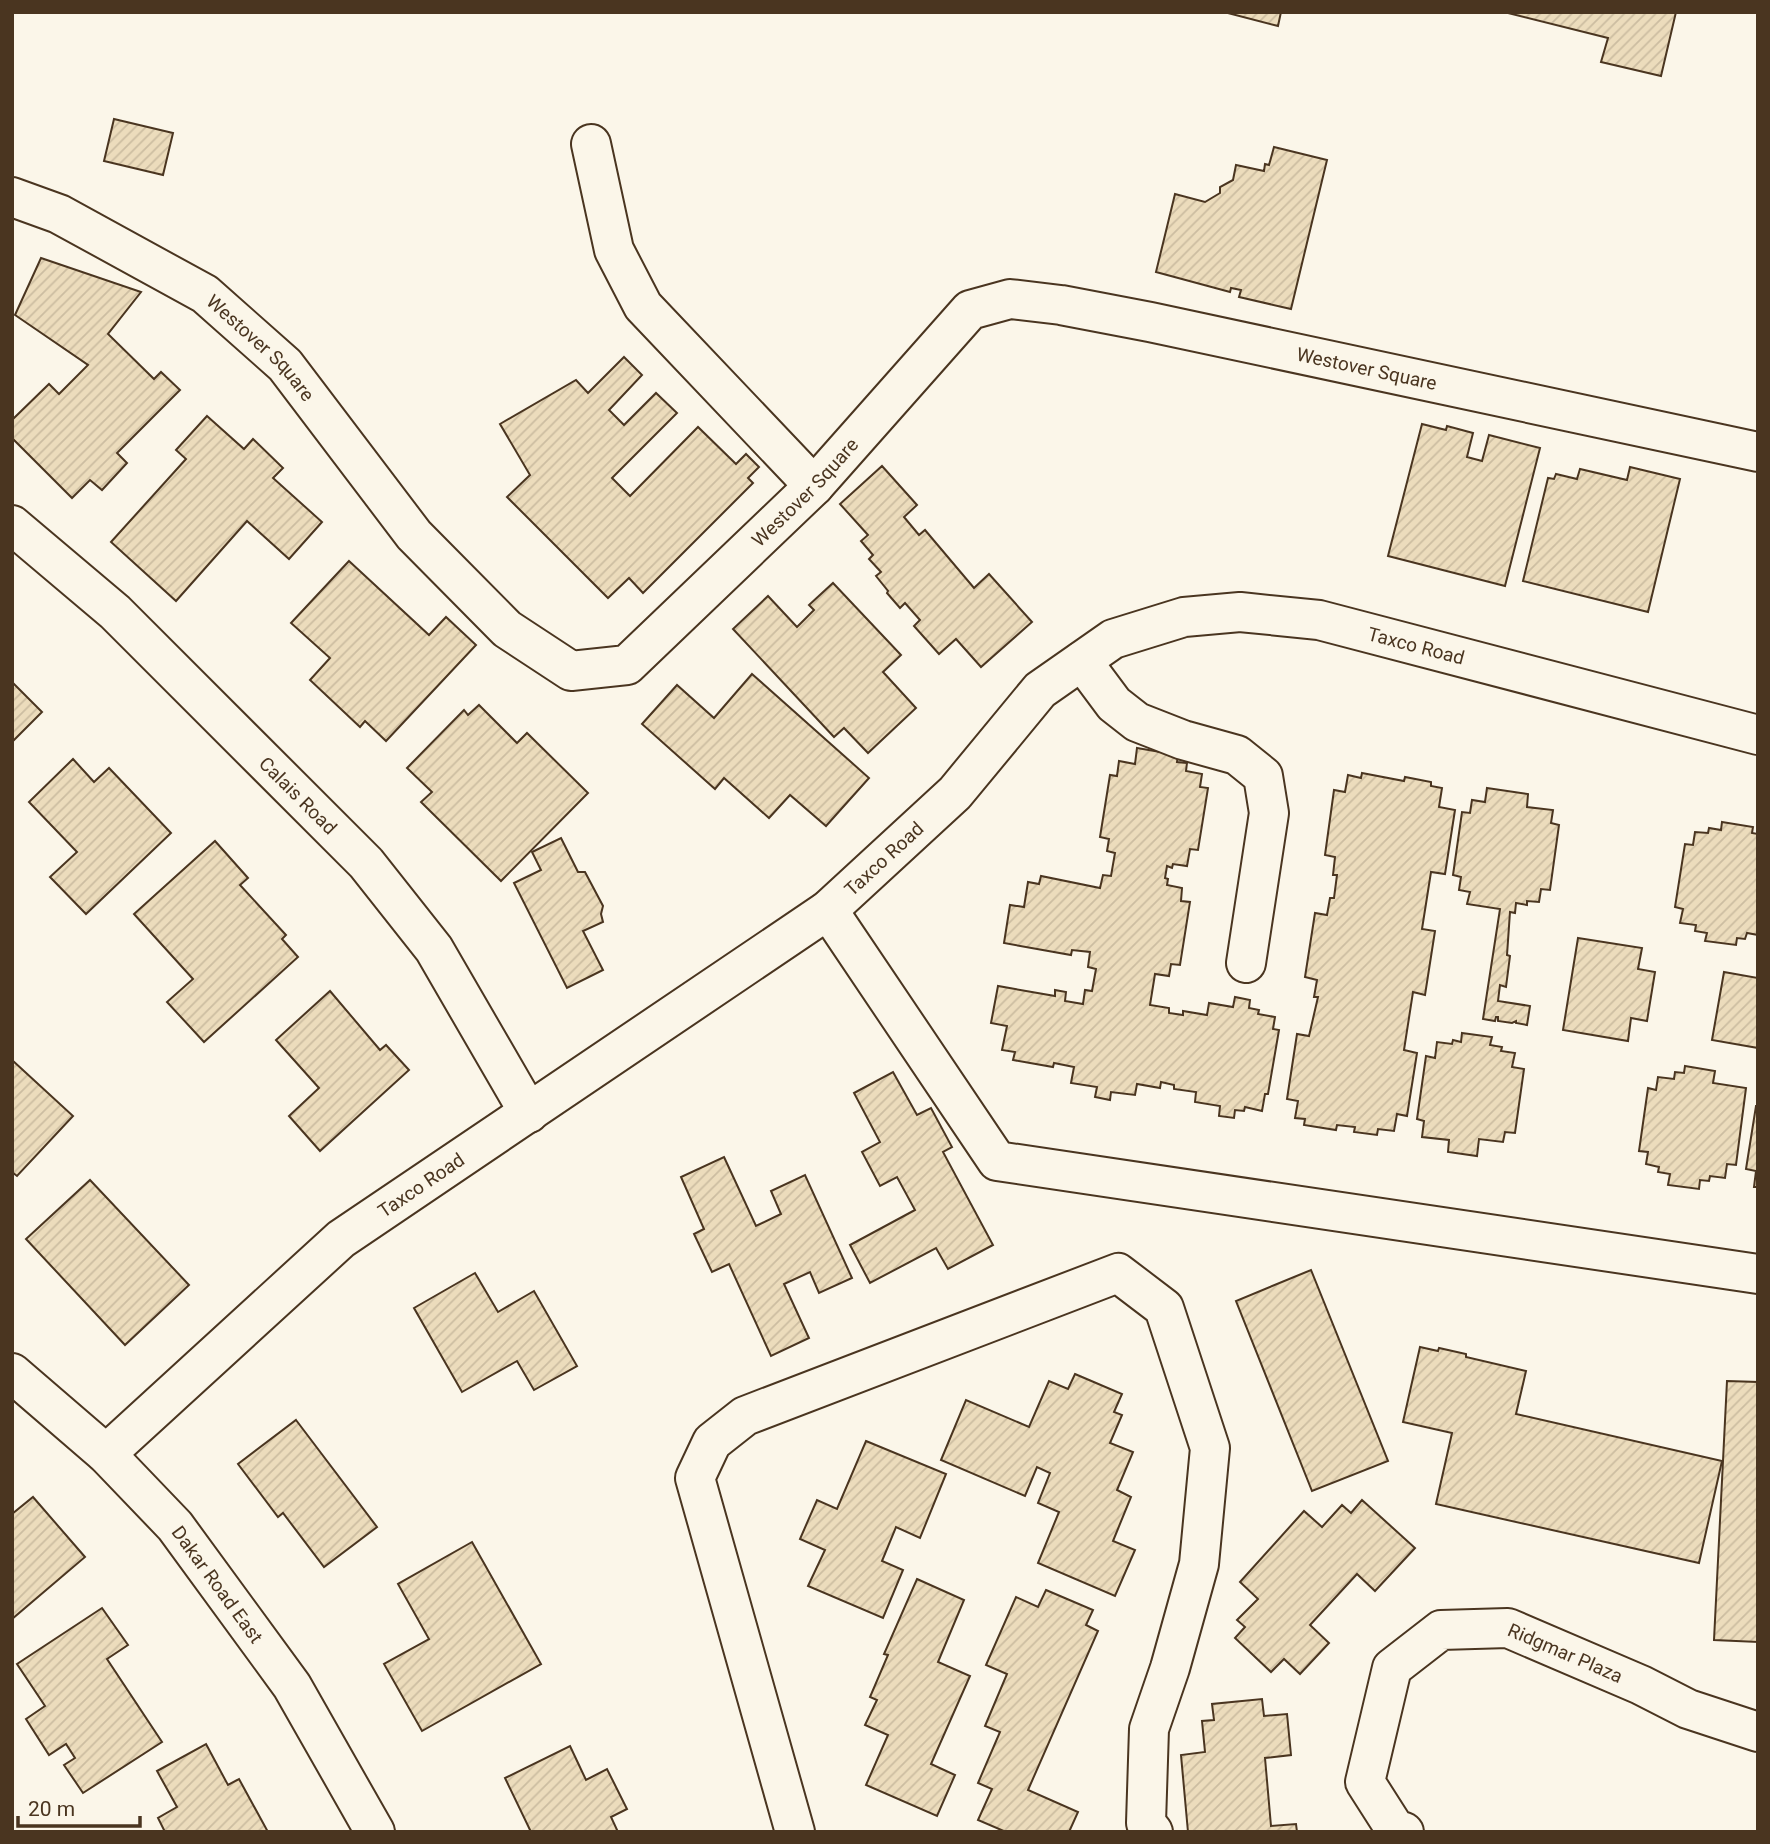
<svg xmlns="http://www.w3.org/2000/svg" width="1770" height="1844" viewBox="0 0 1770 1844" font-family="Roboto,sans-serif">
	<style>
		.building { fill: url(#building-hatch); stroke: #4a3520; stroke-width: 2 }
		.lines { fill: none; stroke-linecap: round; stroke-linejoin: round }
		.minor-casing { stroke: #4a3520; stroke-width: 42 }
		.minor { stroke: #fbf6e9; stroke-width: 38 }
		.labels { text-anchor: middle; dominant-baseline: central; stroke-width: 5; stroke-linejoin: round; paint-order: stroke }
		.street-label { font-size: 19px; fill: #4a3520; stroke: #fbf6e9 }
	</style>
	<defs>
		<pattern id="building-hatch" width="6" height="6" patternUnits="userSpaceOnUse" patternTransform="scale(1.75)"><rect width="6" height="6" fill="#ecdcbc"/><path d="M-1 1l2-2M0 6l6-6M5 7l2-2" fill="none" stroke="#ccbda1"/></pattern>
	</defs>
	<rect width="100%" height="100%" fill="#fbf6e9"/>
	<g class="building">
		<polygon points="1224,12 1281,12 1278,26"/>
		<polygon points="1504,12 1676,12 1661,76 1601,62 1608,38"/>
		<polygon points="114,119 173,133 163,175 104,161"/>
		<polygon points="1274,147 1327,160 1291,309 1239,297 1241,290 1231,288 1230,292 1156,272 1175,194 1205,202 1220,193 1220,187 1233,180 1236,165 1264,171 1265,164 1269,165"/>
		<polygon points="41,258 141,292 108,334 154,379 161,372 180,390 117,453 127,463 102,490 90,480 72,498 12,438 12,420 49,384 59,394 88,365 15,315"/>
		<polygon points="624,357 642,375 609,410 624,425 656,393 677,413 612,478 630,496 698,427 736,464 746,454 759,467 748,478 753,483 643,593 629,578 608,598 507,497 530,475 500,424 576,380 588,393"/>
		<polygon points="207,416 244,449 253,439 283,468 273,478 322,522 289,559 247,521 176,601 111,542 186,459 176,450"/>
		<polygon points="1422,424 1446,430 1447,426 1473,433 1467,457 1482,461 1489,435 1540,448 1505,586 1388,556"/>
		<polygon points="882,466 917,505 904,517 919,535 925,530 974,588 989,574 1032,622 981,667 956,639 939,654 914,626 920,620 905,603 900,608 887,593 888,591 876,576 881,572 869,559 873,555 861,541 868,535 840,504"/>
		<polygon points="1630,467 1680,479 1648,612 1523,581 1548,478 1554,479 1556,474 1577,479 1580,469 1627,480"/>
		<polygon points="349,561 429,635 446,617 476,645 386,741 365,721 360,727 310,680 330,658 291,623"/>
		<polygon points="833,583 901,655 883,672 916,708 868,753 844,728 834,737 733,629 768,596 797,627 814,610 809,605"/>
		<polygon points="752,674 869,778 826,826 790,795 769,818 724,778 715,789 642,724 677,685 714,718"/>
		<polygon points="12,682 42,712 12,742"/>
		<polygon points="479,705 517,743 527,733 588,793 501,881 421,802 432,792 407,768 464,710 468,715"/>
		<polygon points="1137,748 1178,755 1177,762 1187,763 1186,771 1202,774 1200,787 1208,788 1198,850 1190,849 1187,866 1173,864 1172,868 1167,866 1165,878 1168,879 1167,885 1182,888 1181,901 1190,902 1180,965 1171,964 1169,976 1155,974 1150,1005 1169,1008 1169,1013 1183,1015 1183,1011 1207,1015 1209,1003 1233,1007 1235,997 1250,1000 1249,1008 1259,1010 1258,1014 1275,1017 1273,1029 1279,1030 1268,1094 1265,1094 1262,1111 1245,1107 1244,1111 1235,1110 1234,1118 1219,1116 1220,1106 1195,1102 1196,1092 1174,1089 1174,1085 1161,1082 1160,1088 1137,1084 1135,1095 1111,1092 1110,1100 1095,1097 1097,1087 1071,1083 1074,1067 1054,1063 1053,1067 1013,1060 1015,1052 1002,1050 1007,1026 991,1023 998,986 1055,996 1055,990 1066,992 1065,1001 1083,1004 1085,990 1092,991 1096,969 1088,967 1090,952 1072,950 1071,955 1004,943 1010,905 1024,907 1028,882 1039,884 1041,876 1100,888 1103,875 1111,876 1115,853 1107,851 1109,839 1100,837 1110,775 1117,776 1119,761 1135,764"/>
		<polygon points="73,759 94,782 109,768 171,833 86,914 50,877 77,852 29,802"/>
		<polygon points="1362,773 1404,781 1405,777 1431,782 1431,786 1442,788 1439,807 1455,810 1445,874 1431,872 1422,929 1435,931 1425,995 1413,992 1404,1050 1417,1053 1407,1116 1397,1114 1394,1131 1378,1129 1377,1135 1354,1132 1355,1127 1337,1125 1336,1130 1304,1125 1305,1119 1295,1118 1298,1101 1287,1099 1297,1034 1309,1036 1318,997 1314,997 1317,980 1305,977 1315,913 1327,915 1330,898 1334,898 1337,875 1333,875 1335,857 1325,855 1334,790 1345,792 1348,775 1361,778"/>
		<polygon points="1487,788 1528,794 1527,807 1553,810 1551,823 1559,825 1550,890 1541,889 1539,902 1527,901 1527,905 1516,903 1515,913 1510,912 1507,955 1510,956 1506,987 1500,985 1498,1001 1530,1006 1527,1025 1516,1023 1516,1021 1512,1023 1498,1021 1498,1017 1496,1017 1495,1021 1483,1019 1500,909 1467,904 1470,892 1459,890 1461,877 1453,875 1462,812 1470,813 1472,800 1485,802"/>
		<polygon points="1722,822 1753,827 1752,833 1758,834 1758,935 1747,933 1745,939 1737,938 1736,945 1705,941 1707,933 1695,931 1696,925 1680,923 1683,909 1675,907 1685,844 1693,845 1695,832 1708,833 1709,828 1721,830"/>
		<polygon points="561,838 578,872 585,872 603,906 601,914 603,922 583,931 603,970 567,988 514,883 541,870 532,852"/>
		<polygon points="215,841 248,878 240,885 286,935 282,939 298,957 204,1042 167,1002 193,979 134,914"/>
		<polygon points="1578,938 1642,948 1638,969 1655,972 1647,1021 1631,1018 1628,1041 1563,1030"/>
		<polygon points="1724,972 1758,978 1758,1048 1712,1040"/>
		<polygon points="330,991 380,1050 386,1045 409,1070 320,1151 289,1116 319,1088 276,1040"/>
		<polygon points="1462,1033 1492,1037 1490,1045 1502,1047 1501,1051 1515,1053 1512,1067 1524,1069 1515,1133 1505,1132 1503,1142 1479,1139 1477,1156 1448,1152 1449,1140 1422,1137 1424,1121 1417,1119 1426,1056 1435,1058 1437,1042 1452,1044 1453,1040 1461,1042"/>
		<polygon points="12,1060 73,1116 17,1176 12,1172"/>
		<polygon points="1685,1066 1715,1071 1713,1083 1746,1088 1736,1165 1727,1164 1725,1178 1710,1176 1709,1181 1700,1180 1699,1189 1668,1185 1670,1174 1658,1172 1659,1167 1646,1164 1648,1152 1639,1151 1648,1088 1656,1090 1658,1077 1674,1079 1675,1072 1684,1073"/>
		<polygon points="893,1072 917,1115 931,1108 952,1147 943,1152 993,1245 948,1269 936,1248 870,1283 850,1245 915,1210 897,1177 880,1186 862,1152 880,1142 854,1093"/>
		<polygon points="1756,1106 1758,1106 1758,1187 1754,1187 1756,1171 1746,1169"/>
		<polygon points="724,1157 756,1226 781,1214 771,1191 805,1175 852,1278 819,1293 810,1272 784,1284 809,1338 771,1356 729,1264 712,1272 694,1234 704,1229 681,1177"/>
		<polygon points="90,1180 189,1285 125,1345 26,1239"/>
		<polygon points="1311,1270 1388,1461 1312,1491 1236,1301"/>
		<polygon points="475,1273 498,1312 534,1291 577,1366 534,1390 517,1361 462,1392 414,1308"/>
		<polygon points="1420,1347 1438,1351 1439,1348 1466,1354 1466,1357 1526,1371 1516,1414 1722,1461 1699,1563 1436,1504 1452,1433 1403,1422"/>
		<polygon points="1075,1374 1122,1394 1114,1412 1122,1415 1110,1443 1133,1452 1117,1490 1131,1497 1113,1541 1135,1550 1115,1596 1038,1563 1059,1512 1038,1503 1050,1473 1037,1467 1025,1496 941,1460 966,1400 1029,1427 1049,1381 1068,1389"/>
		<polygon points="1727,1381 1758,1382 1758,1642 1714,1640"/>
		<polygon points="296,1420 377,1527 324,1567 283,1513 278,1517 238,1464"/>
		<polygon points="866,1441 946,1474 920,1538 896,1527 882,1561 903,1570 883,1618 808,1586 825,1550 800,1539 817,1500 837,1509"/>
		<polygon points="33,1497 85,1557 12,1619 12,1514"/>
		<polygon points="1362,1500 1415,1548 1375,1591 1357,1574 1310,1625 1329,1643 1300,1674 1284,1659 1271,1672 1235,1638 1245,1627 1237,1620 1258,1599 1240,1582 1304,1511 1322,1527 1342,1505 1351,1513"/>
		<polygon points="472,1542 541,1664 422,1731 384,1664 429,1639 398,1584"/>
		<polygon points="917,1579 964,1600 938,1662 970,1676 931,1764 955,1775 937,1816 866,1785 888,1735 865,1725 877,1700 870,1697 888,1655 884,1654"/>
		<polygon points="1046,1590 1093,1610 1086,1625 1098,1631 1028,1790 1078,1812 1069,1832 1006,1832 978,1820 992,1789 978,1783 1000,1732 985,1726 1007,1674 986,1665 1016,1597 1038,1607"/>
		<polygon points="102,1608 128,1645 107,1659 162,1742 83,1793 64,1765 75,1758 66,1744 49,1755 26,1719 45,1706 17,1664"/>
		<polygon points="1262,1699 1264,1716 1287,1714 1291,1755 1265,1758 1271,1826 1296,1824 1297,1832 1188,1832 1181,1755 1205,1752 1202,1721 1214,1720 1212,1704"/>
		<polygon points="206,1744 228,1785 239,1779 268,1832 165,1832 158,1818 177,1807 157,1771"/>
		<polygon points="570,1746 586,1780 607,1769 627,1809 611,1817 618,1832 531,1832 505,1778"/>
	</g>
	<g class="lines">
		<g class="minor-casing">
			<g id="minor">
				<polyline points="591,144 614,250 643,306 814,486"/>
				<path id="s1" d="M12,197L59,214L205,294L285,365L414,535L507,629L571,671L627,665L814,486L970,310L1010,299L1061,305L1150,322L1758,452"/>
				<path id="s2" d="M12,525L115,612L366,863L434,949L529,1113"/>
				<polyline points="1082,661 1114,704 1137,722 1183,740 1237,755 1263,776 1269,813 1246,963"/>
				<polyline points="828,910 997,1161 1758,1274"/>
				<path id="s3" d="M12,1373L106,1454L175,1526L292,1686L375,1832"/>
				<path id="s4" d="M106,1454L341,1239L828,910L955,793L1040,690L1113,639L1184,617L1240,612L1319,620L1758,735"/>
				<polyline points="795,1832 695,1478 712,1442 745,1416 1118,1273 1164,1308 1210,1448 1199,1564 1170,1668 1149,1729 1146,1823 1153,1832"/>
				<path id="s5" d="M1404,1832L1395,1829L1365,1782L1392,1668L1441,1630L1508,1628L1641,1685L1688,1709L1758,1732"/>
			</g>
		</g>
		<use href="#minor" class="minor"/>
	</g>
	<g class="labels">
		<g class="street-label">
			<text stroke="none"><textPath href="#s1" startOffset="294">Westover Square</textPath></text>
			<text stroke="none"><textPath href="#s1" startOffset="1701">Westover Square</textPath></text>
			<text stroke="none"><textPath href="#s1" startOffset="1050">Westover Square</textPath></text>
			<text stroke="none"><textPath href="#s4" startOffset="1612">Taxco Road</textPath></text>
			<text stroke="none"><textPath href="#s2" startOffset="394">Calais Road</textPath></text>
			<text stroke="none"><textPath href="#s4" startOffset="982">Taxco Road</textPath></text>
			<text stroke="none"><textPath href="#s4" startOffset="415">Taxco Road</textPath></text>
			<text stroke="none"><textPath href="#s3" startOffset="296">Dakar Road East</textPath></text>
			<text stroke="none"><textPath href="#s5" startOffset="374">Ridgmar Plaza</textPath></text>
		</g>
	</g>
	<rect width="1770" height="1844" fill="none" stroke="#4a3520" stroke-width="28"/>
	<path d="M18 1816v10h122v-10" fill="none" stroke="#4a3520" stroke-width="3.5"/>
	<text x="28" y="1816" font-size="21" fill="#4a3520" stroke="#fbf6e9" stroke-width="5" paint-order="stroke">20 m</text>
</svg>
